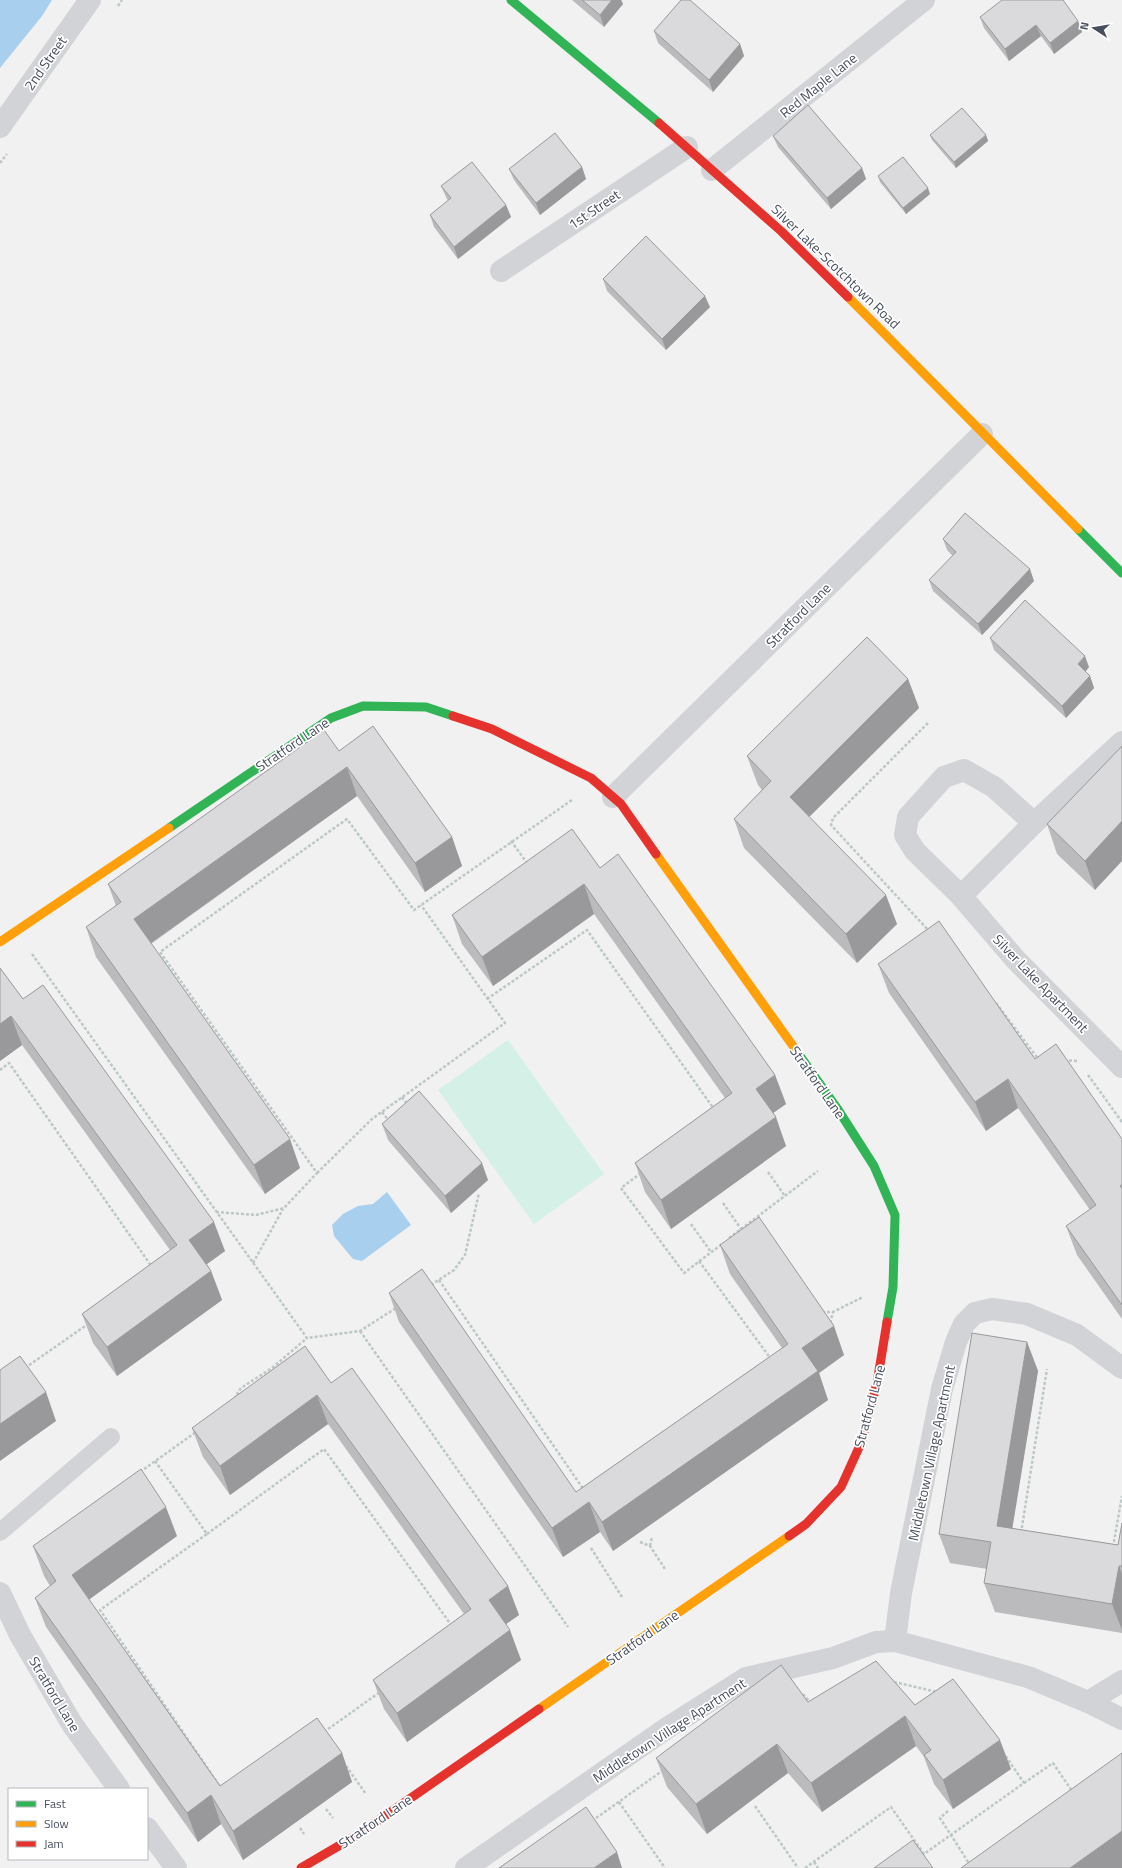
<svg xmlns="http://www.w3.org/2000/svg" width="1122" height="1868" viewBox="0 0 1122 1868" font-family="'Titillium Web',sans-serif">
	<style>
		.green { fill: #d5f1e7 }
		.water { fill: #a9cfef }
		.lines { fill: none; stroke-linecap: round; stroke-linejoin: round }
		.path { stroke: #bcc7c7; stroke-width: 2.5; stroke-dasharray: 3 2; stroke-linecap: butt }
		.lane { stroke: #d2d3d7; stroke-width: 18 }
		.street { stroke: #d2d3d7; stroke-width: 22 }
		.fast { stroke: #30b455; stroke-width: 9 }
		.slow { stroke: #ff9f0a; stroke-width: 9 }
		.jam { stroke: #e5322d; stroke-width: 9 }
		.wall { fill: #bbbbbe }
		.shaded-wall { fill: #99999b }
		.building { fill: #dadadd; stroke: #99999b }
		.labels { text-anchor: middle; dominant-baseline: central; stroke-width: 3.5; stroke-linejoin: round; paint-order: stroke }
		.street-label { font-size: 14px; fill: #474e5e; stroke: #fff }
	</style>
	<rect width="100%" height="100%" fill="#f2f1f1"/>
	<polygon class="green" points="508,1040 604,1174 534,1224 438,1090"/>
	<g class="water">
		<polygon points="0,0 52,0 42,16 0,68"/>
		<polygon points="387,1192 411,1225 362,1261 353,1259 334,1236 332,1225 343,1214 358,1206 373,1204"/>
	</g>
	<g class="lines">
		<g class="path">
			<polyline points="118,6 122,0"/>
			<polyline points="0,163 7,154"/>
			<polyline points="928,723 833,818 831,825 929,931"/>
			<polyline points="511,841 527,863"/>
			<polyline points="32,954 307,1338 360,1331 396,1308"/>
			<polyline points="487,999 587,930 714,1109"/>
			<polyline points="996,1003 1039,1060"/>
			<polyline points="1064,1060 1077,1061"/>
			<polyline points="0,1070 9,1063 152,1267"/>
			<polyline points="1088,1075 1122,1122"/>
			<polyline points="402,1097 408,1105"/>
			<polyline points="382,1112 389,1121"/>
			<polyline points="768,1172 785,1196"/>
			<polyline points="317,1173 372,1119 505,1023 421,905"/>
			<polyline points="641,1173 621,1188 684,1273 722,1244"/>
			<polyline points="723,1203 741,1229"/>
			<polyline points="216,1212 256,1215 284,1208 317,1173 160,952 347,819 414,910 572,800"/>
			<polyline points="691,1224 711,1252"/>
			<polyline points="729,1238 818,1171"/>
			<polyline points="699,1261 771,1359"/>
			<polyline points="253,1263 283,1209"/>
			<polyline points="439,1280 584,1490"/>
			<polyline points="431,1285 454,1270 465,1255 479,1193"/>
			<polyline points="822,1312 833,1312 863,1297"/>
			<polyline points="830,1323 833,1312"/>
			<polyline points="360,1331 568,1627"/>
			<polyline points="25,1368 88,1324"/>
			<polyline points="234,1399 241,1388 272,1368 307,1338"/>
			<polyline points="155,1461 207,1534 100,1610 221,1788"/>
			<polyline points="140,1472 196,1432"/>
			<polyline points="1021,1533 1047,1369"/>
			<polyline points="207,1534 324,1449 452,1626"/>
			<polyline points="640,1542 650,1546 665,1569"/>
			<polyline points="650,1546 652,1537"/>
			<polyline points="1113,1547 1122,1496"/>
			<polyline points="591,1548 622,1597"/>
			<polyline points="894,1682 937,1692"/>
			<polyline points="803,1694 811,1703"/>
			<polyline points="324,1732 380,1692"/>
			<polyline points="346,1766 366,1794"/>
			<polyline points="1024,1783 1053,1763 1072,1791"/>
			<polyline points="619,1802 665,1868"/>
			<polyline points="755,1806 798,1868"/>
			<polyline points="326,1809 333,1818"/>
			<polyline points="948,1811 940,1818 972,1868"/>
			<polyline points="592,1821 662,1771"/>
			<polyline points="300,1828 304,1834"/>
			<polyline points="814,1862 818,1868"/>
			<polyline points="805,1868 891,1807 924,1854 1024,1783 1005,1755"/>
		</g>
		<polyline class="lane" points="0,1532 111,1437"/>
		<g class="street">
			<polyline points="0,127 90,0"/>
			<polyline points="712,170 924,0"/>
			<polyline points="501,271 687,147"/>
			<polyline points="613,797 982,434"/>
			<polyline points="1034,823 994,787 964,770 944,777 908,817 905,835 915,851 961,896 1016,960 1122,1067"/>
			<polyline points="961,896 1034,823 1122,742"/>
			<polyline points="0,1593 20,1635 72,1724 119,1789"/>
			<polyline points="895,1641 901,1593 942,1389 956,1342 964,1324 975,1313 992,1309 1027,1314 1077,1335 1122,1368"/>
			<polyline points="1088,1702 1122,1681"/>
			<polyline points="147,1828 176,1868"/>
			<polyline points="466,1868 667,1728 746,1678 833,1658 876,1642 895,1641 1028,1677 1088,1702 1122,1719"/>
		</g>
		<g class="fast">
			<polyline points="511,0 659,123"/>
			<polyline points="1078,529 1122,573"/>
			<polyline points="169,828 331,718 363,706 426,707 453,716"/>
			<polyline points="798,1053 837,1108 874,1166 895,1215 893,1287 887,1322"/>
		</g>
		<g class="slow">
			<polyline points="848,297 1078,529"/>
			<polyline points="656,854 798,1053"/>
			<polyline points="0,942 169,828"/>
			<polyline points="539,1709 789,1536"/>
		</g>
		<g class="jam">
			<polyline points="659,123 781,231 848,297"/>
			<polyline points="453,716 492,729 591,778 621,804 656,854"/>
			<polyline points="789,1536 806,1524 841,1487 861,1443 877,1383 887,1322"/>
			<polyline points="301,1868 359,1834 539,1709"/>
		</g>
	</g>
	<g class="wall">
		<polygon points="572,0 621,0 623,4 604,27"/>
		<polygon points="980,17 1078,21 1082,32 1054,54 1041,36 1009,61 984,28"/>
		<polygon points="654,31 740,44 744,56 713,92 658,43"/>
		<polygon points="930,135 986,135 988,141 956,168 932,140"/>
		<polygon points="773,136 862,168 866,179 831,209 778,147"/>
		<polygon points="582,167 586,179 540,215 514,180 509,169"/>
		<polygon points="878,176 930,194 906,214 880,182"/>
		<polygon points="441,186 506,205 511,217 458,259 434,227 430,215 448,201 446,197"/>
		<polygon points="603,279 710,307 666,350 607,291"/>
		<polygon points="943,539 1034,581 982,635 933,591 929,580 953,556 947,550"/>
		<polygon points="990,638 1089,667 1085,672 1090,676 1094,688 1066,718 994,650"/>
		<polygon points="908,679 919,708 809,817 897,924 857,963 744,848 734,819 762,790 758,785 747,756"/>
		<polygon points="1122,746 1095,890 1057,854 1047,824"/>
		<polygon points="339,751 452,837 462,866 425,892 357,796 151,944 300,1168 265,1194 96,957 86,927 116,906 108,884"/>
		<polygon points="600,868 775,1075 786,1104 773,1113 786,1146 671,1229 645,1192 635,1163 725,1098 594,914 493,986 462,944 452,915"/>
		<polygon points="878,964 1035,1059 1122,1139 1122,1319 1077,1255 1066,1226 1090,1210 1018,1108 986,1131 889,993"/>
		<polygon points="0,968 23,999 225,1251 207,1264 211,1271 222,1300 117,1376 93,1343 82,1314 170,1250 22,1045 0,1061"/>
		<polygon points="382,1124 488,1180 451,1213 388,1140"/>
		<polygon points="720,1245 844,1355 819,1373 828,1400 613,1551 600,1532 563,1557 399,1322 389,1293 576,1492 782,1348 730,1274"/>
		<polygon points="1027,1342 1038,1371 1012,1528 1118,1545 1122,1523 1122,1633 995,1612 984,1583 987,1569 950,1563 939,1534"/>
		<polygon points="331,1383 508,1586 519,1615 506,1624 521,1660 407,1742 384,1709 373,1680 464,1614 328,1424 230,1495 203,1457 192,1428"/>
		<polygon points="177,1536 89,1599 220,1786 342,1753 352,1782 243,1860 221,1824 198,1842 46,1627 35,1598 50,1586 44,1576 33,1546"/>
		<polygon points="808,1702 915,1705 1011,1769 953,1809 934,1784 924,1757 916,1746 822,1812 788,1773 707,1834 667,1787 656,1758"/>
	</g>
	<g class="shaded-wall">
		<polygon points="612,0 621,0 623,4 604,27 600,15"/>
		<polygon points="1078,21 1082,32 1054,54 1050,43"/>
		<polygon points="1036,25 1041,36 1009,61 1005,49"/>
		<polygon points="740,44 744,56 713,92 709,80"/>
		<polygon points="986,135 988,141 956,168 954,162"/>
		<polygon points="582,167 586,179 540,215 536,203"/>
		<polygon points="862,168 866,179 831,209 827,198"/>
		<polygon points="928,188 930,194 906,214 903,208"/>
		<polygon points="506,205 511,217 458,259 454,247"/>
		<polygon points="705,296 710,307 666,350 662,339"/>
		<polygon points="1030,569 1034,581 982,635 978,624"/>
		<polygon points="1085,656 1089,667 1082,676 1078,664"/>
		<polygon points="1090,676 1094,688 1066,718 1062,706"/>
		<polygon points="908,679 919,708 800,826 790,797"/>
		<polygon points="347,767 357,796 144,948 134,919"/>
		<polygon points="1122,821 1122,861 1095,890 1085,861"/>
		<polygon points="452,837 462,866 425,892 415,863"/>
		<polygon points="584,884 594,914 493,986 482,957"/>
		<polygon points="886,895 897,924 857,963 846,934"/>
		<polygon points="11,1016 22,1045 0,1061 0,1024"/>
		<polygon points="775,1075 786,1104 766,1118 756,1089"/>
		<polygon points="1008,1079 1018,1108 986,1131 975,1102"/>
		<polygon points="776,1117 786,1146 671,1229 661,1200"/>
		<polygon points="290,1139 300,1168 265,1194 254,1165"/>
		<polygon points="482,1163 488,1180 451,1213 445,1196"/>
		<polygon points="214,1222 225,1251 200,1269 189,1240"/>
		<polygon points="211,1271 222,1300 117,1376 107,1347"/>
		<polygon points="834,1326 844,1355 819,1373 828,1400 613,1551 602,1522 802,1348"/>
		<polygon points="1027,1342 1038,1371 1008,1555 997,1526"/>
		<polygon points="46,1392 56,1421 0,1461 0,1424"/>
		<polygon points="317,1395 328,1424 230,1495 220,1466"/>
		<polygon points="589,1502 600,1532 563,1557 552,1528"/>
		<polygon points="166,1507 177,1536 83,1604 72,1575"/>
		<polygon points="1119,1566 1122,1574 1122,1630 1112,1604"/>
		<polygon points="508,1586 519,1615 499,1629 489,1600"/>
		<polygon points="510,1630 521,1660 407,1742 397,1713"/>
		<polygon points="905,1716 916,1746 822,1812 811,1783"/>
		<polygon points="1000,1740 1011,1769 953,1809 943,1780"/>
		<polygon points="777,1744 788,1773 707,1834 696,1804"/>
		<polygon points="342,1753 352,1782 243,1860 233,1831"/>
		<polygon points="211,1795 221,1824 198,1842 187,1813"/>
		<polygon points="1122,1831 1122,1868 1070,1868"/>
		<polygon points="617,1852 622,1868 594,1868"/>
	</g>
	<g class="building">
		<polygon points="582,0 612,0 600,15"/>
		<polygon points="681,0 690,0 740,44 709,80 654,31"/>
		<polygon points="1002,0 1063,0 1078,21 1050,43 1036,25 1005,49 980,17"/>
		<polygon points="808,105 862,168 827,198 773,136"/>
		<polygon points="962,108 986,135 954,162 930,135"/>
		<polygon points="555,133 582,167 536,203 509,169"/>
		<polygon points="903,157 928,188 903,208 878,176"/>
		<polygon points="472,162 506,205 454,247 430,215 451,198 441,186"/>
		<polygon points="646,236 705,296 662,339 603,279"/>
		<polygon points="965,513 1030,569 978,624 929,580 956,552 943,539"/>
		<polygon points="1025,600 1085,656 1078,664 1090,676 1062,706 990,638"/>
		<polygon points="867,637 908,679 790,797 886,895 846,934 734,819 771,781 747,756"/>
		<polygon points="373,726 452,837 415,863 347,767 134,919 290,1139 254,1165 86,927 121,902 108,884 324,730 339,751"/>
		<polygon points="1122,746 1122,821 1085,861 1047,824"/>
		<polygon points="572,829 600,868 618,854 775,1075 756,1089 776,1117 661,1200 635,1163 732,1093 584,884 482,957 452,915"/>
		<polygon points="939,921 1035,1059 1056,1044 1122,1139 1122,1184 1120,1186 1122,1189 1122,1305 1066,1226 1096,1205 1008,1079 975,1102 878,964"/>
		<polygon points="0,968 23,999 43,985 214,1222 189,1240 211,1271 107,1347 82,1314 177,1245 11,1016 0,1024"/>
		<polygon points="419,1091 482,1163 445,1196 382,1124"/>
		<polygon points="759,1217 834,1326 802,1348 818,1371 602,1522 589,1502 552,1528 389,1293 422,1269 576,1492 788,1344 720,1245"/>
		<polygon points="972,1333 1027,1342 997,1526 1118,1545 1122,1523 1122,1566 1119,1566 1112,1604 984,1583 991,1542 939,1534"/>
		<polygon points="305,1346 331,1383 352,1368 508,1586 489,1600 510,1630 397,1713 373,1680 471,1609 317,1395 220,1466 192,1428"/>
		<polygon points="20,1356 46,1392 0,1424 0,1370"/>
		<polygon points="141,1469 166,1507 72,1575 220,1786 317,1718 342,1753 233,1831 211,1795 187,1813 35,1598 56,1581 33,1546"/>
		<polygon points="876,1661 915,1705 953,1679 1000,1740 943,1780 924,1755 931,1750 905,1716 811,1783 777,1744 696,1804 656,1758 781,1665 808,1702"/>
		<polygon points="1122,1753 1122,1831 1070,1868 961,1868"/>
		<polygon points="586,1807 617,1852 594,1868 499,1868"/>
		<polygon points="913,1840 933,1868 874,1868"/>
	</g>
	<g class="labels">
		<g class="street-label">
			<text transform="translate(45 63) rotate(-55)">2nd Street</text>
			<text transform="translate(818 85) rotate(-39)">Red Maple Lane</text>
			<text transform="translate(594 209) rotate(-34)">1st Street</text>
			<text transform="translate(836 266) rotate(44)">Silver Lake-Scotchtown Road</text>
			<text transform="translate(798 615) rotate(-45)">Stratford Lane</text>
			<text transform="translate(292 744) rotate(-34)">Stratford Lane</text>
			<text transform="translate(1041 983) rotate(46)">Silver Lake Apartment</text>
			<text transform="translate(818 1082) rotate(55)">Stratford Lane</text>
			<text transform="translate(869 1406) rotate(-75)">Stratford Lane</text>
			<text transform="translate(931 1453) rotate(-78)">Middletown Village Apartment</text>
			<text transform="translate(642 1637) rotate(-35)">Stratford Lane</text>
			<text transform="translate(55 1694) rotate(59)">Stratford Lane</text>
			<text transform="translate(669 1730) rotate(-33)">Middletown Village Apartment</text>
			<text transform="translate(375 1821) rotate(-34)">Stratford Lane</text>
		</g>
	</g>
	<rect x="8" y="1788" width="140" height="72" fill="#ffffff" stroke="#b5b8bf"/>
	<rect x="16" y="1801" width="20" height="6" fill="#30b455" stroke="#b5b8bf"/>
	<text x="44" y="1808" font-size="12" fill="#474e5e">Fast</text>
	<rect x="16" y="1821" width="20" height="6" fill="#ff9f0a" stroke="#b5b8bf"/>
	<text x="44" y="1828" font-size="12" fill="#474e5e">Slow</text>
	<rect x="16" y="1841" width="20" height="6" fill="#e5322d" stroke="#b5b8bf"/>
	<text x="44" y="1848" font-size="12" fill="#474e5e">Jam</text>
	<g transform="translate(1094 28) rotate(282)" stroke="#ffffff" stroke-width="3" paint-order="stroke">
	<path d="M0-3L7 15L0 10L-7 15Z" fill="#474e5e"/>
	<text y="-6" font-size="11" font-weight="bold" text-anchor="middle" fill="#474e5e">N</text>
	</g>
</svg>
